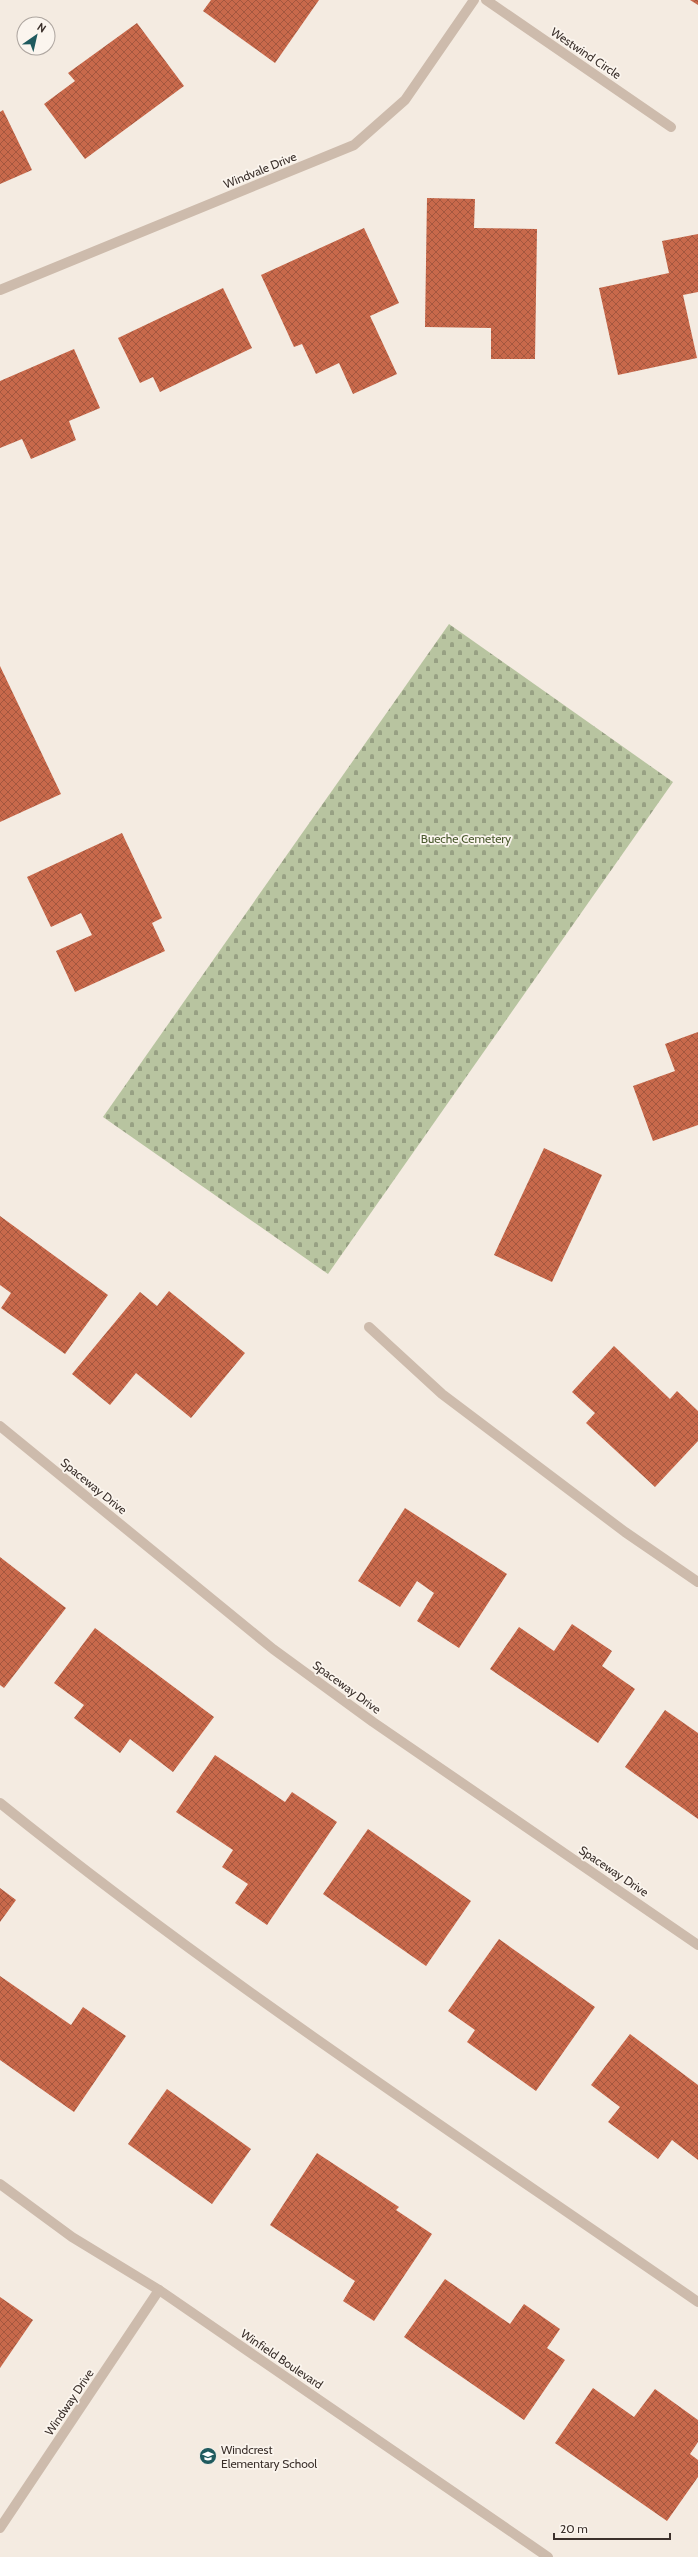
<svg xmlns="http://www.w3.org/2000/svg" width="698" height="2557" viewBox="0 0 698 2557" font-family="Cabin,sans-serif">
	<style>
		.cemetery { fill: url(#cemetery-stones) }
		.building { fill: url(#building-cross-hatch) }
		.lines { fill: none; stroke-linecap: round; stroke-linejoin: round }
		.service { stroke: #cdbbac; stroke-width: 10 }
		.minor { stroke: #cdbbac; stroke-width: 10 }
		.labels { text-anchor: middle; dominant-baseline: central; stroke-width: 3.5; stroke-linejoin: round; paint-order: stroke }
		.street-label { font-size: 12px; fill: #3b302b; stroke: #fbf5ee }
		.park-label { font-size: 12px; fill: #4a5a2e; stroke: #fbf5ee }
		.poi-label { font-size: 12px; fill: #3b302b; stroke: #fbf5ee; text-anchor: start }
	</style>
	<defs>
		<pattern id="cemetery-stones" width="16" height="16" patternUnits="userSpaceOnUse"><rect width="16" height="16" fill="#b8c4a0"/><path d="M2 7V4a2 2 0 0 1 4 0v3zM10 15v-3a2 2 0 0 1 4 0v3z" fill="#97a083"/></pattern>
		<pattern id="building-cross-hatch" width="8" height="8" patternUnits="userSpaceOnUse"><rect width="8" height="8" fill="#c8694b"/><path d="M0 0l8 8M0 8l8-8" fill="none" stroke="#a4573f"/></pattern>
	</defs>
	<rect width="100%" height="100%" fill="#f4ebe1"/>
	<polygon class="cemetery" points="449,624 673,782 328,1274 103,1117"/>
	<g class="building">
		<polygon points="211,0 319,0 275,63 203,11"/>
		<polygon points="690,0 698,0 698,5"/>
		<polygon points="137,23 184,86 85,159 44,104 75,81 68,73"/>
		<polygon points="3,110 32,170 0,184 0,112"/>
		<polygon points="427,198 475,199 474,228 537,229 535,359 491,359 491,328 425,327"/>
		<polygon points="364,228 399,303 370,316 397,374 353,394 339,363 316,374 302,344 294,347 261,275"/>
		<polygon points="698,234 698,292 683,295 697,358 618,375 599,288 669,273 662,241"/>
		<polygon points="223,288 252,348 160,392 153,377 140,383 118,338"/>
		<polygon points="74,349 100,408 69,421 76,440 31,459 22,439 0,448 0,381"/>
		<polygon points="0,666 61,794 0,822"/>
		<polygon points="122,833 162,918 152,923 165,951 75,992 56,951 92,935 81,913 51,927 27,877"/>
		<polygon points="698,1032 698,1125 653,1141 633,1086 675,1071 665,1044"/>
		<polygon points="544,1148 602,1175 552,1282 494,1255"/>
		<polygon points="0,1216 108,1295 65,1354 1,1308 11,1293 0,1285"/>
		<polygon points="169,1291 245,1353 191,1418 136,1373 110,1405 72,1374 140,1292 157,1306"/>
		<polygon points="614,1346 670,1399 677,1391 698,1411 698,1441 655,1487 586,1423 595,1413 572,1392"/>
		<polygon points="405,1508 507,1574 459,1648 417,1621 434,1593 417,1581 400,1607 358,1581"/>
		<polygon points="0,1557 66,1608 4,1688 0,1685"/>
		<polygon points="572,1624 612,1651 602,1666 635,1689 598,1743 490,1669 519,1627 554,1651"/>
		<polygon points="95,1628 214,1717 173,1772 130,1739 120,1753 74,1718 84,1705 54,1683"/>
		<polygon points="665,1710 698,1733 698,1819 625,1767"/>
		<polygon points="215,1755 285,1802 292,1792 337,1822 267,1925 235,1903 248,1884 222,1867 233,1850 176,1812"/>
		<polygon points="368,1829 471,1901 426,1966 323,1894"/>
		<polygon points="0,1888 16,1900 0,1922"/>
		<polygon points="499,1939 595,2007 536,2091 467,2042 475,2030 448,2011"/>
		<polygon points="0,1976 71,2025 83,2007 126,2036 74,2112 0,2060"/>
		<polygon points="630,2034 698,2085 698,2160 672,2140 658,2159 608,2122 620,2107 591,2085"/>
		<polygon points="167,2089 251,2149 212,2204 128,2144"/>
		<polygon points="317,2153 399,2207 396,2210 432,2234 374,2321 343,2301 355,2281 270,2225"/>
		<polygon points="445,2279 510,2324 524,2304 560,2329 547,2348 565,2360 524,2420 404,2337"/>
		<polygon points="0,2297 33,2320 0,2368"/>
		<polygon points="593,2388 634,2417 655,2389 698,2420 698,2442 690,2454 698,2460 698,2477 667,2521 555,2443"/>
	</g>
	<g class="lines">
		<g class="service">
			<polyline points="369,1327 442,1394 625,1532 698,1582"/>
			<path d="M0,1803C223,1983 463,2139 698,2302"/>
		</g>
		<g class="minor">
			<polyline points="486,0 671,127"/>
			<polyline points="0,290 354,145 405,100 474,0"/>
			<polyline points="0,1426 273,1649 373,1722 698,1945"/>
			<polyline points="0,2184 72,2237 159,2290 548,2557"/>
			<polyline points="0,2528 159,2290"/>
		</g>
	</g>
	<defs>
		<g id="school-disc" transform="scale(0.9)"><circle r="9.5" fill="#1f5a5e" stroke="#fbf5ee"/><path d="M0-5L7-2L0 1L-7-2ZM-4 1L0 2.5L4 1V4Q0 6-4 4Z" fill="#fff"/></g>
	</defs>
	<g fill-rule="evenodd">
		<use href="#school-disc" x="208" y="2456"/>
	</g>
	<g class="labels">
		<g class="street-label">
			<text transform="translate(586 53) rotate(34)">Westwind Circle</text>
			<text transform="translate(260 170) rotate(-22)">Windvale Drive</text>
			<text transform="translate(94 1486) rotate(39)">Spaceway Drive</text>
			<text transform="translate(347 1687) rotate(36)">Spaceway Drive</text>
			<text transform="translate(614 1871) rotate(34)">Spaceway Drive</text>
			<text transform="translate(282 2359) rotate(34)">Winfield Boulevard</text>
			<text transform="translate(69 2402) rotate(-56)">Windway Drive</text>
		</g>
		<g class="park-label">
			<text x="466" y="838">Bueche Cemetery</text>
		</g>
		<g class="poi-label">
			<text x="221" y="2449">Windcrest<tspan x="221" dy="14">Elementary School</tspan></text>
		</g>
	</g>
	<g transform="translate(36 36) rotate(34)"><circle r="19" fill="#fbf5ee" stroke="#aea6a0"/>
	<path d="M0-3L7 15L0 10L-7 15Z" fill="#1f5a5e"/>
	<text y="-6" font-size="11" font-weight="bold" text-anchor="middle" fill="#3b302b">N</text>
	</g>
	<path d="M554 2533v6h116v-6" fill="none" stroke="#3b302b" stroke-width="2"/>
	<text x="560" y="2533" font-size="12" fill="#3b302b" stroke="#fbf5ee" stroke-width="3" paint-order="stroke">20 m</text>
</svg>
